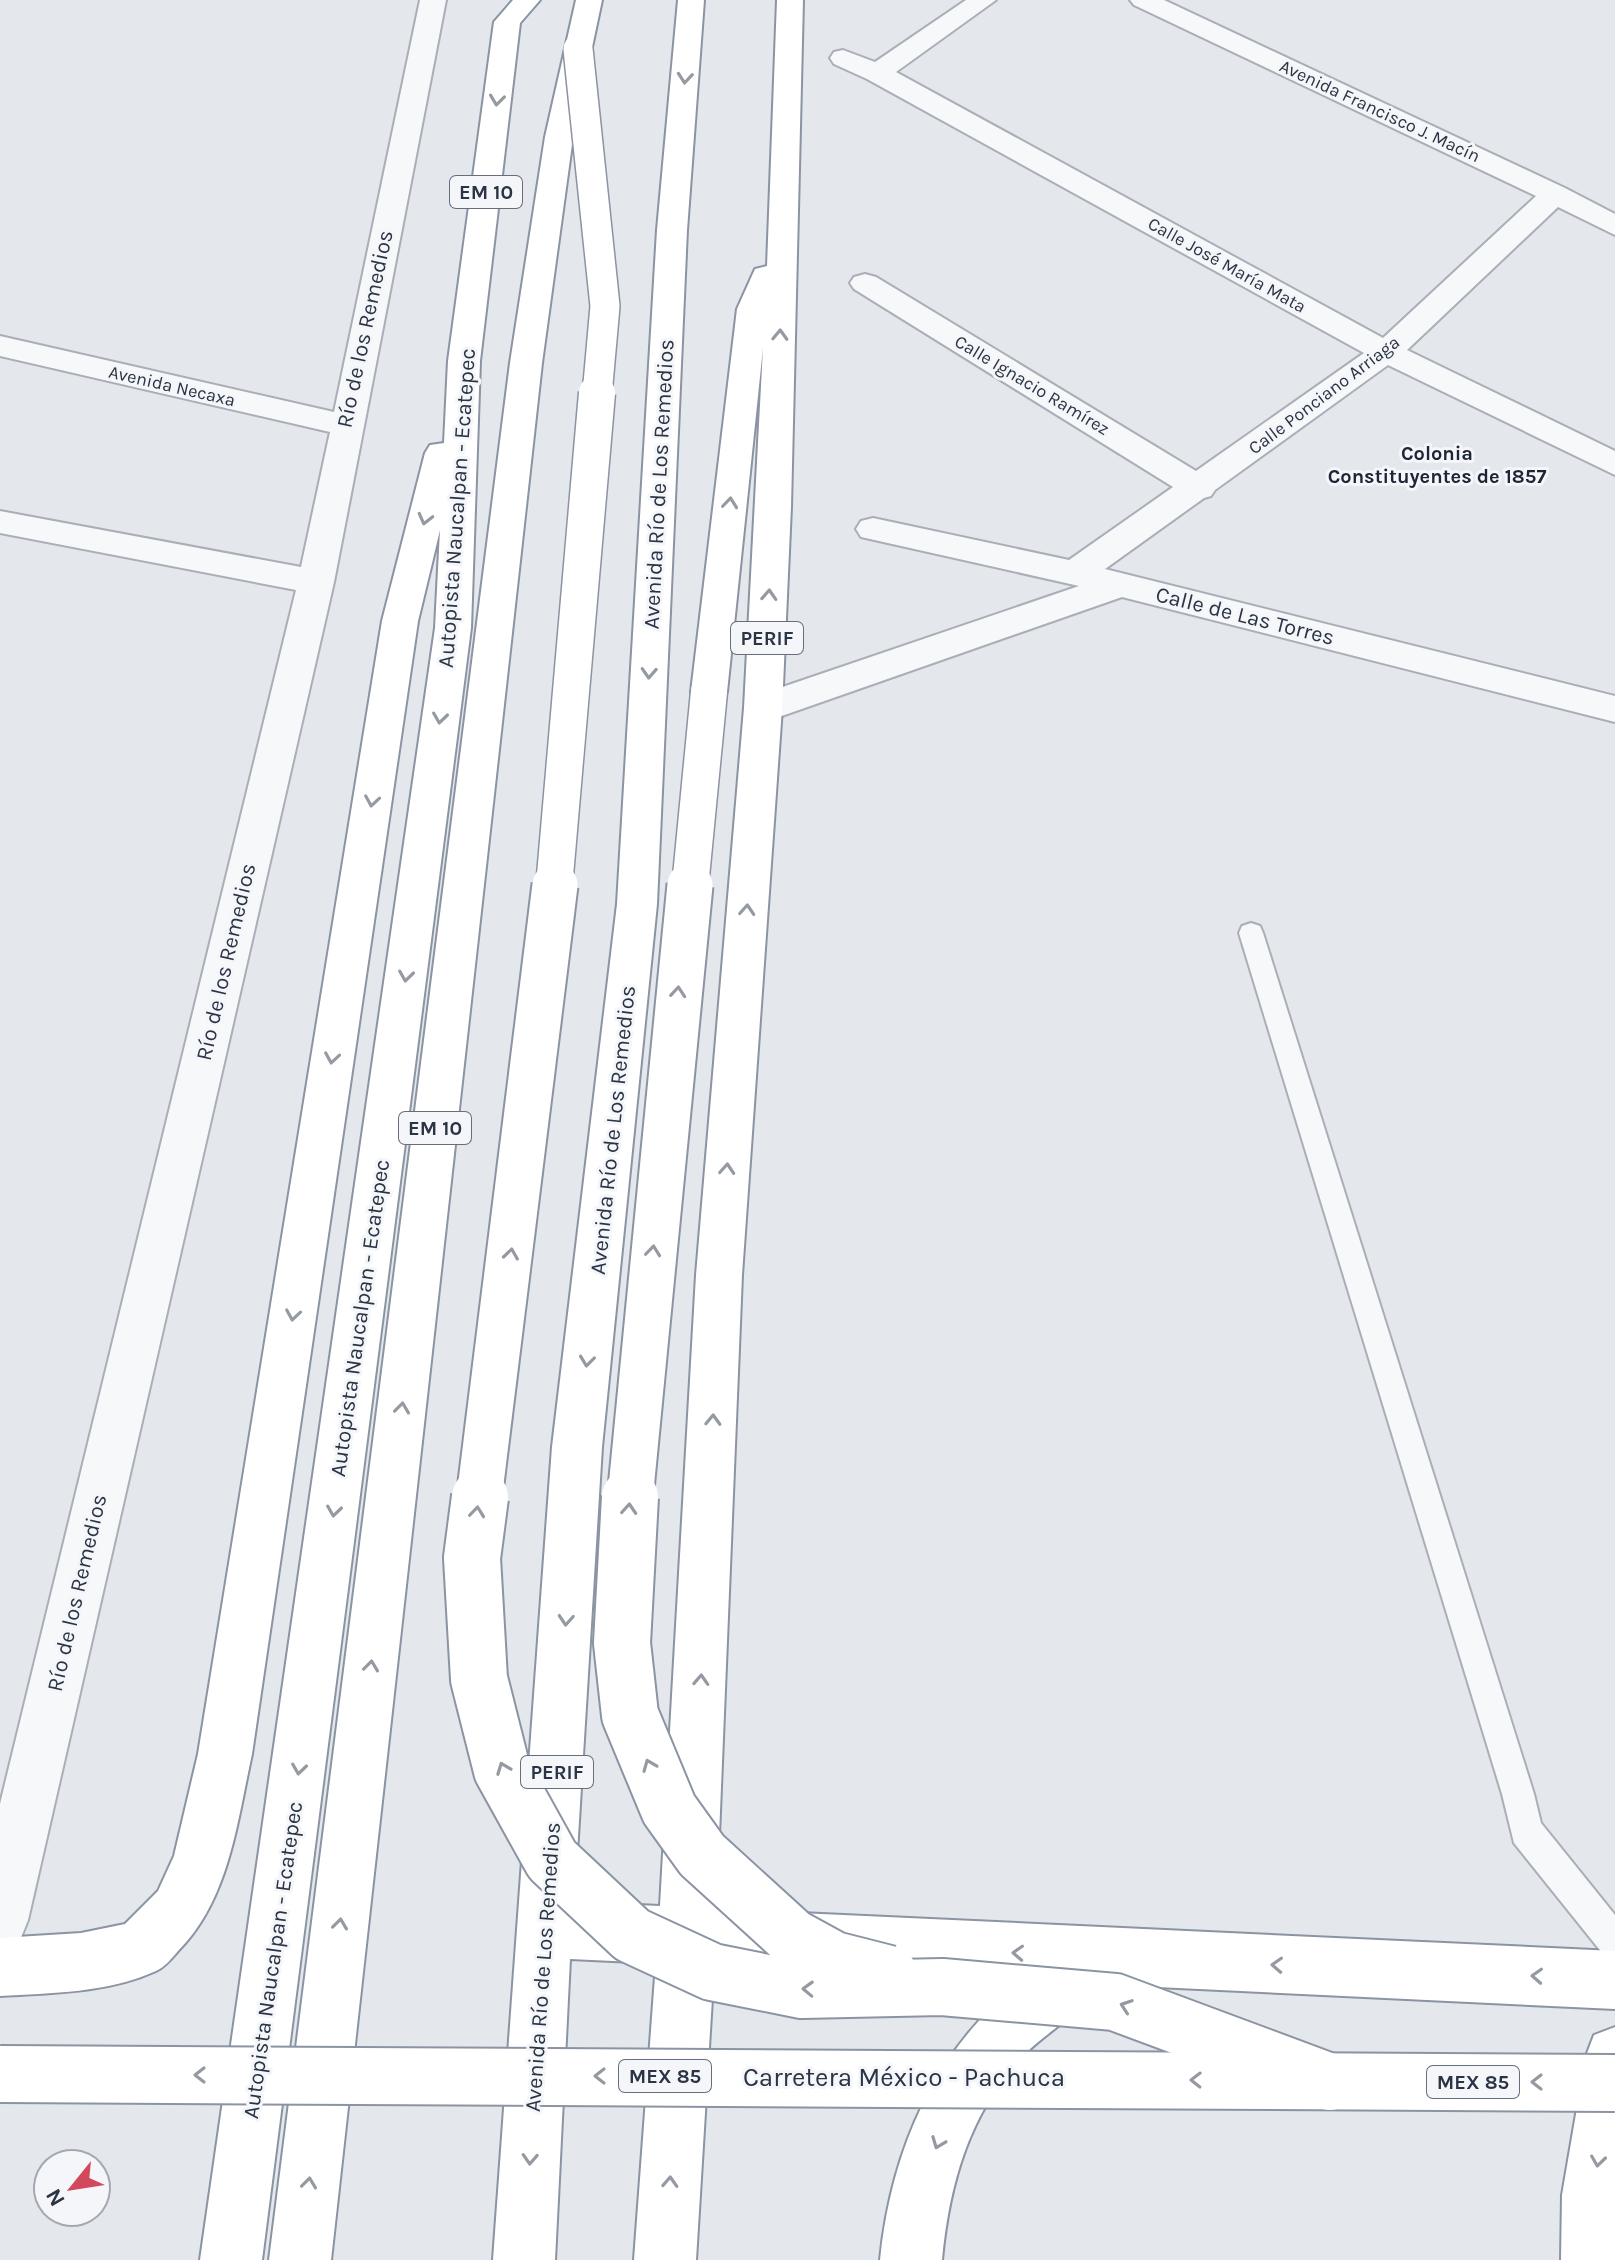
<svg xmlns="http://www.w3.org/2000/svg" width="1615" height="2260" viewBox="0 0 1615 2260" font-family="Karla,sans-serif">
	<style>
		.lines { fill: none; stroke-linecap: round; stroke-linejoin: round }
		.lane-casing { stroke: #a9aeb7; stroke-width: 4 }
		.street-casing { stroke: #a9aeb7; stroke-width: 4 }
		.highway-casing { stroke: #8b94a3; stroke-width: 4 }
		.lane { fill: #f7f8fa; fill-rule: evenodd }
		.street { fill: #f7f8fa; fill-rule: evenodd }
		.highway { fill: #fff; fill-rule: evenodd }
		.highway-bridge-far3-casing { stroke: #8b94a3; stroke-width: 32; stroke-linecap: butt }
		.highway-bridge-far2-casing { stroke: #8b94a3; stroke-width: 39; stroke-linecap: butt }
		.highway-bridge-far1-casing { stroke: #8b94a3; stroke-width: 49; stroke-linecap: butt }
		.highway-bridge-casing { stroke: #8b94a3; stroke-width: 60; stroke-linecap: butt }
		.highway-bridge-far3 { stroke: #fff; stroke-width: 29 }
		.highway-bridge-far2 { stroke: #fff; stroke-width: 36 }
		.highway-bridge-far1 { stroke: #fff; stroke-width: 45 }
		.highway-bridge { stroke: #fff; stroke-width: 56 }
		.oneway { stroke: #959aa2 }
		.labels { text-anchor: middle; dominant-baseline: central; stroke-width: 6; stroke-linejoin: round; paint-order: stroke }
		.far-street-label { font-size: 18px; fill: #2b3445; stroke: #f4f6f9 }
		.shield { fill: #f4f6f9; stroke: #676e7b; stroke-width: 2 }
		.shield-label { font-size: 20px; font-weight: bold; fill: #2b3445 }
		.far-neighbourhood-label { font-size: 20px; font-weight: bold; fill: #1d2536; stroke: #f4f6f9 }
		.street-label { font-size: 22px; fill: #2b3445; stroke: #f4f6f9 }
		.near-street-label { font-size: 26px; fill: #2b3445; stroke: #f4f6f9 }
	</style>
	<rect width="100%" height="100%" fill="#e4e7ec"/>
	<g class="lines">
		<g class="lane-casing">
			<polygon id="lane" points="1251,923 1260,926 1263,933 1534,1794 1541,1823 1615,1915 1615,1959 1603,1954 1514,1843 1502,1794 1239,933 1242,926"/>
		</g>
		<g class="street-casing">
			<g id="street">
				<polygon points="420,0 446,0 334,582 28,1920 20,1940 0,1948 0,1804 296,590 0,533 0,511 301,567 330,432 0,356 0,336 334,412"/>
				<polygon points="966,0 996,0 896,72 1383,338 1536,196 1134,5 1130,0 1164,0 1565,188 1615,214 1615,235 1558,207 1407,350 1615,451 1615,475 1388,365 1215,490 1211,496 1204,498 1105,569 1615,696 1615,722 1122,597 776,718 763,721 750,718 744,708 750,698 1079,586 861,537 856,529 861,521 873,518 1069,560 1173,487 854,289 850,283 854,277 865,274 876,277 1196,471 1364,353 867,79 834,64 830,58 834,52 843,50 875,62"/>
			</g>
		</g>
		<g class="highway-casing">
			<g id="highway">
				<path d="M513,0H540L520,23L480,361L471,628L262,2260H200L435,628L440,530L418,621L252,1754C237,1822 229,1900 178,1951C172,1958 165,1967 156,1971C108,1993 51,1993 0,1996V1938L81,1933L125,1924L158,1891L174,1856L198,1754L382,621L425,453L430,445L444,443L448,361L494,22Z"/>
				<polygon points="576,0 602,0 573,137 542,363 331,2260 269,2260 510,363 545,137"/>
				<path d="M678,0H704L687,230L657,904L602,1447L574,1902L660,1906L696,1275L744,708L763,348L727,692L722,701L709,705L696,701L691,692L737,309L755,269L767,266L777,0H803L791,507L782,708L742,1275L716,1909L1615,1951V2009L1094,1984C1080,2016 1050,2029 1026,2053C970,2109 949,2184 942,2260H880C891,2151 935,2048 1023,1980L714,1966L696,2260H634L656,1963L570,1959L555,2260H493L552,1447L617,904L657,230Z"/>
				<polygon points="1615,2027 1615,2260 1561,2260 1562,2195 1586,2056 1594,2035"/>
			</g>
		</g>
		<use href="#lane" class="lane"/>
		<use href="#street" class="street"/>
		<use href="#highway" class="highway"/>
		<g class="highway-bridge-far3-casing">
			<polyline id="highway-bridge-far3" points="578,49 605,306 597,395"/>
		</g>
		<g class="highway-bridge-far2-casing">
			<g id="highway-bridge-far2">
				<polyline points="554,887 597,393"/>
				<polyline points="690,887 709,692"/>
			</g>
		</g>
		<g class="highway-bridge-far1-casing">
			<g id="highway-bridge-far1">
				<polyline points="479,1499 555,885"/>
				<polyline points="630,1499 690,885"/>
			</g>
		</g>
		<g class="highway-bridge-casing">
			<g id="highway-bridge">
				<polyline points="480,1497 472,1558 479,1679 502,1770 552,1860 632,1935 712,1972 802,1990 942,1987 1115,2002 1330,2082"/>
				<polyline points="630,1497 622,1643 630,1715 669,1809 702,1855 792,1937 834,1960 889,1974"/>
				<polyline points="0,2074 1615,2083"/>
			</g>
		</g>
		<use href="#highway-bridge-far3" class="highway-bridge-far3"/>
		<use href="#highway-bridge-far2" class="highway-bridge-far2"/>
		<use href="#highway-bridge-far1" class="highway-bridge-far1"/>
		<use href="#highway-bridge" class="highway-bridge"/>
	</g>
	<defs><path id="oneway-chevron" d="M-2-3.5L2.5 0L-2 3.5" fill="none" stroke-width="1.6" stroke-linecap="round" stroke-linejoin="round" transform="scale(2)"/></defs>
	<g class="oneway">
		<use href="#oneway-chevron" transform="translate(685 78) rotate(95)"/>
		<use href="#oneway-chevron" transform="translate(497 100) rotate(97)"/>
		<use href="#oneway-chevron" transform="translate(780 335) rotate(-88)"/>
		<use href="#oneway-chevron" transform="translate(730 503) rotate(-84)"/>
		<use href="#oneway-chevron" transform="translate(425 519) rotate(104)"/>
		<use href="#oneway-chevron" transform="translate(769 595) rotate(-87)"/>
		<use href="#oneway-chevron" transform="translate(649 673) rotate(93)"/>
		<use href="#oneway-chevron" transform="translate(440 718) rotate(98)"/>
		<use href="#oneway-chevron" transform="translate(372 801) rotate(99)"/>
		<use href="#oneway-chevron" transform="translate(747 910) rotate(-86)"/>
		<use href="#oneway-chevron" transform="translate(406 976) rotate(98)"/>
		<use href="#oneway-chevron" transform="translate(678 992) rotate(-85)"/>
		<use href="#oneway-chevron" transform="translate(332 1058) rotate(99)"/>
		<use href="#oneway-chevron" transform="translate(727 1169) rotate(-86)"/>
		<use href="#oneway-chevron" transform="translate(653 1251) rotate(-84)"/>
		<use href="#oneway-chevron" transform="translate(511 1254) rotate(-82)"/>
		<use href="#oneway-chevron" transform="translate(293 1315) rotate(99)"/>
		<use href="#oneway-chevron" transform="translate(587 1361) rotate(97)"/>
		<use href="#oneway-chevron" transform="translate(402 1408) rotate(-83)"/>
		<use href="#oneway-chevron" transform="translate(713 1420) rotate(-88)"/>
		<use href="#oneway-chevron" transform="translate(629 1509) rotate(-86)"/>
		<use href="#oneway-chevron" transform="translate(334 1511) rotate(98)"/>
		<use href="#oneway-chevron" transform="translate(477 1512) rotate(-84)"/>
		<use href="#oneway-chevron" transform="translate(566 1620) rotate(94)"/>
		<use href="#oneway-chevron" transform="translate(371 1666) rotate(-83)"/>
		<use href="#oneway-chevron" transform="translate(701 1680) rotate(-87)"/>
		<use href="#oneway-chevron" transform="translate(649 1765) rotate(-112)"/>
		<use href="#oneway-chevron" transform="translate(503 1768) rotate(-111)"/>
		<use href="#oneway-chevron" transform="translate(299 1769) rotate(98)"/>
		<use href="#oneway-chevron" transform="translate(340 1924) rotate(-83)"/>
		<use href="#oneway-chevron" transform="translate(1018 1953) rotate(-177)"/>
		<use href="#oneway-chevron" transform="translate(1277 1965) rotate(-177)"/>
		<use href="#oneway-chevron" transform="translate(1537 1976) rotate(-177)"/>
		<use href="#oneway-chevron" transform="translate(808 1989) rotate(-178)"/>
		<use href="#oneway-chevron" transform="translate(1126 2006) rotate(-161)"/>
		<use href="#oneway-chevron" transform="translate(200 2075) rotate(-180)"/>
		<use href="#oneway-chevron" transform="translate(600 2076) rotate(-180)"/>
		<use href="#oneway-chevron" transform="translate(1196 2080) rotate(-179)"/>
		<use href="#oneway-chevron" transform="translate(1537 2082) rotate(-180)"/>
		<use href="#oneway-chevron" transform="translate(938 2143) rotate(111)"/>
		<use href="#oneway-chevron" transform="translate(530 2159) rotate(93)"/>
		<use href="#oneway-chevron" transform="translate(1598 2161) rotate(98)"/>
		<use href="#oneway-chevron" transform="translate(670 2182) rotate(-87)"/>
		<use href="#oneway-chevron" transform="translate(309 2183) rotate(-83)"/>
	</g>
	<g class="labels">
		<g class="far-street-label">
			<text transform="translate(1380 111) rotate(25)">Avenida Francisco J. Macín</text>
			<text transform="translate(1227 265) rotate(29)">Calle José María Mata</text>
			<text transform="translate(1032 385) rotate(31)">Calle Ignacio Ramírez</text>
			<text transform="translate(172 386) rotate(13)">Avenida Necaxa</text>
			<text transform="translate(1324 395) rotate(-37)">Calle Ponciano Arriaga</text>
		</g>
		<g class="shield">
			<rect x="450" y="176" width="72" height="32" rx="6"/>
			<rect x="731" y="622" width="72" height="32" rx="6"/>
			<rect x="399" y="1112" width="72" height="32" rx="6"/>
			<rect x="521" y="1756" width="72" height="32" rx="6"/>
			<rect x="619" y="2060" width="92" height="32" rx="6"/>
			<rect x="1427" y="2066" width="92" height="32" rx="6"/>
		</g>
		<g class="shield-label">
			<text x="486" y="192">EM 10</text>
			<text x="767" y="638">PERIF</text>
			<text x="435" y="1128">EM 10</text>
			<text x="557" y="1772">PERIF</text>
			<text x="665" y="2076">MEX 85</text>
			<text x="1473" y="2082">MEX 85</text>
		</g>
		<g class="far-neighbourhood-label">
			<text x="1437" y="453">Colonia<tspan x="1437" dy="23">Constituyentes de 1857</tspan></text>
		</g>
		<g class="street-label">
			<text transform="translate(365 329) rotate(-78)">Río de los Remedios</text>
			<text transform="translate(659 484) rotate(-87)">Avenida Río de Los Remedios</text>
			<text transform="translate(457 508) rotate(-86)">Autopista Naucalpan - Ecatepec</text>
			<text transform="translate(1245 616) rotate(14)">Calle de Las Torres</text>
			<text transform="translate(226 962) rotate(-77)">Río de los Remedios</text>
			<text transform="translate(613 1130) rotate(-84)">Avenida Río de Los Remedios</text>
			<text transform="translate(360 1318) rotate(-82)">Autopista Naucalpan - Ecatepec</text>
			<text transform="translate(77 1593) rotate(-77)">Río de los Remedios</text>
			<text transform="translate(273 1960) rotate(-82)">Autopista Naucalpan - Ecatepec</text>
			<text transform="translate(543 1967) rotate(-86)">Avenida Río de Los Remedios</text>
		</g>
		<g class="near-street-label">
			<text x="904" y="2077">Carretera México - Pachuca</text>
		</g>
	</g>
	<g transform="translate(72 2188) rotate(240)"><circle r="38" fill="#f4f6f9" stroke="#a4a8b1" stroke-width="2"/>
	<path d="M0-6L14 30L0 20L-14 30Z" fill="#d1495b"/>
	<text y="-12" font-size="22" font-weight="bold" text-anchor="middle" fill="#2b3445">N</text>
	</g>
</svg>
